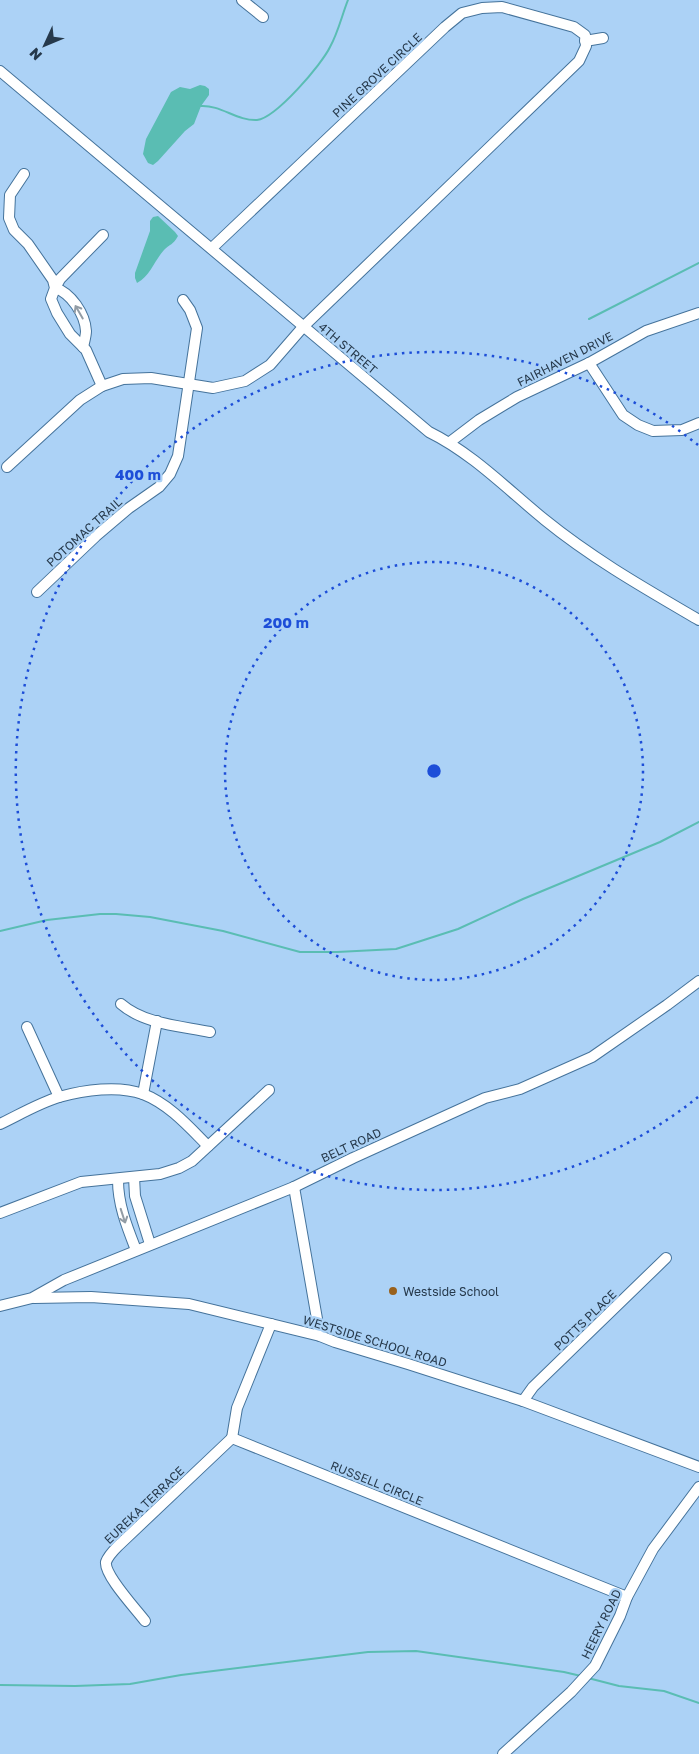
<svg xmlns="http://www.w3.org/2000/svg" width="699" height="1754" viewBox="0 0 699 1754" font-family="'Golos Text',sans-serif">
	<style>
		.water { fill: #5abdb3 }
		.lines { fill: none; stroke-linecap: round; stroke-linejoin: round }
		.stream { stroke: #5abdb3; stroke-width: 2 }
		.minor-casing { stroke: #45739b; stroke-width: 12 }
		.minor { stroke: #fff; stroke-width: 10 }
		.oneway { stroke: #929ca5 }
		.ring { fill: none; stroke: #1d4ed8; stroke-width: 2.5; stroke-dasharray: 2.5 5 }
		.poi-dot { fill: #99611c; stroke: #acd2f6; stroke-width: 2 }
		.labels { text-anchor: middle; dominant-baseline: central; stroke-width: 4.5; stroke-linejoin: round; paint-order: stroke }
		.street-label { font-size: 12px; fill: #26394b; stroke: #acd2f6 }
		.poi-label { font-size: 12px; fill: #26394b; stroke: #acd2f6; text-anchor: start }
		.centre { fill: #1d4ed8; stroke: #acd2f6; stroke-width: 2.5 }
		.ring-label { font-size: 15px; text-anchor: middle; font-weight: bold; fill: #1d4ed8; stroke: #acd2f6; stroke-width: 4.5; stroke-linejoin: round; paint-order: stroke }
	</style>
	<rect width="100%" height="100%" fill="#acd2f6"/>
	<g class="water">
		<polygon points="200,85 205,86 209,89 209,95 201,106 194,124 185,131 158,161 153,165 148,163 143,154 146,139 171,92 180,87 190,89"/>
		<path d="M158,216L175,232L178,236C173,245 170,244 164,250C154,261 151,275 137,283L135,278V273L150,231V221L153,217Z"/>
	</g>
	<g class="lines">
		<g class="stream">
			<path d="M201,106C221,105 237,121 257,120C276,118 322,64 330,47C338,33 342,15 348,0"/>
			<polyline points="589,319 699,263"/>
			<polyline points="0,931 47,920 100,914 116,914 150,917 223,931 300,952 337,952 396,949 458,929 523,899 660,842 699,822"/>
			<polyline points="588,1678 619,1686 664,1691 699,1703"/>
			<polyline points="0,1685 75,1686 130,1684 181,1675 368,1652 416,1651 564,1672 581,1676"/>
		</g>
		<g class="minor-casing">
			<g id="minor">
				<polyline points="242,0 263,17"/>
				<polyline points="585,41 603,38"/>
				<path d="M0,71L429,432C472,453 508,490 545,520C593,559 646,589 699,620"/>
				<polyline points="24,174 10,195 9,218 14,230 28,244 53,280 55,288 51,299 57,313 70,334 86,350 102,386"/>
				<path d="M55,288C71,293 85,314 86,331C86,336 84,342 83,347"/>
				<polyline points="55,288 60,279 103,235"/>
				<polyline points="589,363 623,415 638,425 653,431 682,430 699,423"/>
				<polyline points="450,442 479,420 517,397 589,363 646,331 699,313"/>
				<polyline points="7,467 80,400 102,386 123,379 151,378 213,388 245,381 270,365 303,327 579,61 586,46 585,35 574,27 502,7 482,8 462,13 445,27 212,248"/>
				<polyline points="37,592 96,536 129,508 159,487 170,474 178,456 197,328 190,310 183,300"/>
				<path d="M121,1004C144,1024 181,1026 210,1032"/>
				<polyline points="27,1027 59,1097"/>
				<polyline points="143,1094 157,1021"/>
				<path d="M0,1124C19,1115 39,1103 59,1097C84,1090 118,1085 143,1094C169,1104 189,1127 208,1146"/>
				<polyline points="134,1177 135,1196 150,1244"/>
				<path d="M118,1180C118,1205 127,1227 136,1250"/>
				<polyline points="294,1187 320,1336"/>
				<polyline points="0,1213 81,1182 160,1174 179,1168 192,1161 269,1090"/>
				<polyline points="34,1298 91,1297 189,1304 320,1336 335,1342 408,1364 523,1401 699,1467"/>
				<polyline points="0,1306 32,1298 64,1280 294,1187 353,1158 485,1098 520,1089 592,1057 667,1005 699,981"/>
				<polyline points="523,1401 533,1387 666,1258"/>
				<polyline points="232,1438 627,1597"/>
				<polyline points="232,1438 237,1408 271,1324"/>
				<path d="M145,1621C136,1609 104,1575 106,1562C108,1556 114,1550 118,1546L232,1438"/>
				<polyline points="503,1754 571,1692 595,1666 620,1616 627,1597 653,1549 699,1487"/>
			</g>
		</g>
		<use href="#minor" class="minor"/>
	</g>
	<defs><path id="oneway-shaft" d="M-6 0H5M1.5-3L5.5 0L1.5 3" fill="none" stroke-width="1.6" stroke-linecap="round" stroke-linejoin="round" transform="scale(1.25)"/></defs>
	<g class="oneway">
		<use href="#oneway-shaft" transform="translate(79 312) rotate(-120)"/>
		<use href="#oneway-shaft" transform="translate(123 1216) rotate(72)"/>
	</g>
	<g class="ring">
		<circle cx="434" cy="771" r="209"/>
		<path d="M698 1097A419 419 0 1 1 698 445"/>
	</g>
	<circle class="poi-dot" cx="393" cy="1291" r="5"/>
	<g class="labels">
		<g class="street-label">
			<text transform="translate(377 75) rotate(-43)">PINE GROVE CIRCLE</text>
			<text transform="translate(348 348) rotate(40)">4TH STREET</text>
			<text transform="translate(565 359) rotate(-27)">FAIRHAVEN DRIVE</text>
			<text transform="translate(84 532) rotate(-42)">POTOMAC TRAIL</text>
			<text transform="translate(351 1145) rotate(-25)">BELT ROAD</text>
			<text transform="translate(585 1320) rotate(-44)">POTTS PLACE</text>
			<text transform="translate(375 1341) rotate(17)">WESTSIDE SCHOOL ROAD</text>
			<text transform="translate(377 1483) rotate(22)">RUSSELL CIRCLE</text>
			<text transform="translate(144 1505) rotate(-44)">EUREKA TERRACE</text>
			<text transform="translate(601 1624) rotate(-64)">HEERY ROAD</text>
		</g>
		<g class="poi-label">
			<text x="403" y="1291">Westside School</text>
		</g>
	</g>
	<circle cx="434" cy="771" r="8" class="centre"/>
	<g class="ring-label">
		<text x="138" y="480">400 m</text>
		<text x="286" y="628">200 m</text>
	</g>
	<g transform="translate(45 45) rotate(226)" stroke="#acd2f6" stroke-width="4" paint-order="stroke">
	<path d="M0-4L9 19L0 12L-9 19Z" fill="#26394b"/>
	<text y="-8" font-size="14" font-weight="bold" text-anchor="middle" fill="#26394b">N</text>
	</g>
</svg>
